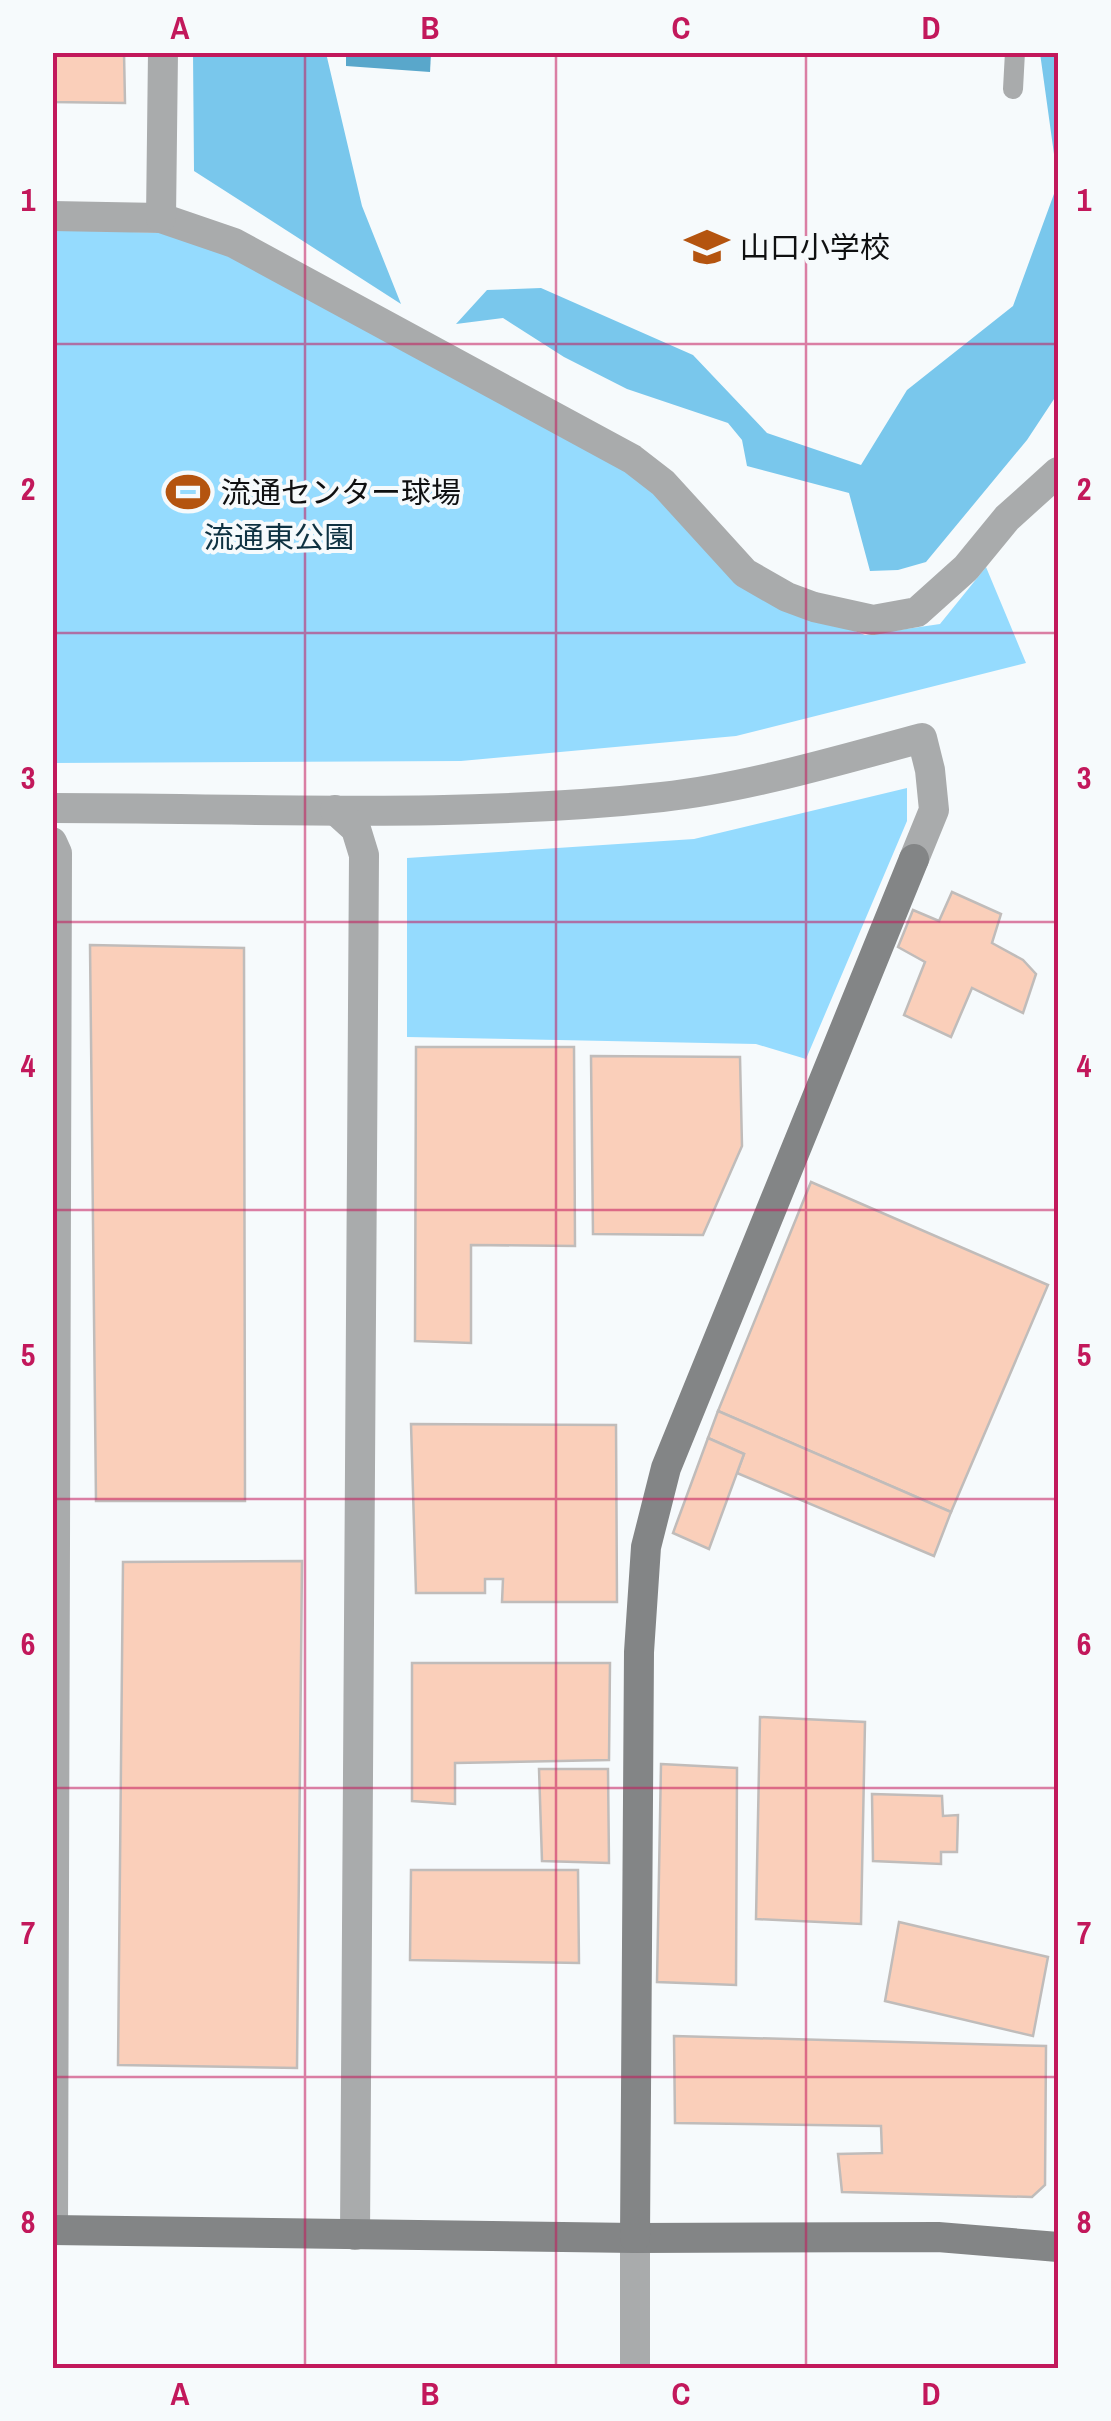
<svg xmlns="http://www.w3.org/2000/svg" width="1111" height="2421" viewBox="0 0 1111 2421" font-family="'Archivo Narrow','Noto Sans JP',sans-serif">
	<style>
		.green { fill: #95dbfe }
		.forest { fill: #79c7ec }
		.water { fill: #59a7cb }
		.building { fill: #facfba; stroke: #c0bcba; stroke-width: 2.5 }
		.lines { fill: none; stroke-linecap: round; stroke-linejoin: round }
		.lane { stroke: #a9abac; stroke-width: 20 }
		.street { stroke: #a9abac; stroke-width: 30 }
		.secondary { stroke: #838586; stroke-width: 30 }
		.grid { fill: none; stroke: #c2185b; stroke-width: 2.5; stroke-opacity: 0.55 }
		.labels { text-anchor: middle; dominant-baseline: central; stroke-width: 8; stroke-linejoin: round; paint-order: stroke }
		.poi-label { font-size: 30px; fill: #0f1011; stroke: #f6fafc; text-anchor: start }
		.park-label { font-size: 30px; fill: #0e3242; stroke: #f6fafc }
		.neatline { fill: none; stroke: #c2185b; stroke-width: 4 }
		.grid-label { font-size: 32px; text-anchor: middle; font-weight: bold; fill: #c2185b }
	</style>
	<rect width="100%" height="100%" fill="#f6fafc"/>
	<g class="green">
		<polygon points="53,230 170,233 237,259 635,473 739,585 865,635 940,624 986,567 1026,663 736,736 461,761 53,763"/>
		<polygon points="907,788 907,821 806,1059 756,1044 407,1037 407,858 694,839"/>
	</g>
	<g class="forest">
		<polygon points="193,53 326,53 362,206 401,304 194,171"/>
		<polygon points="1040,53 1058,53 1058,393 1027,440 926,562 898,570 870,571 849,493 747,466 742,440 728,423 627,389 564,357 503,318 456,324 487,290 541,288 693,355 767,433 861,465 907,390 1013,306 1058,183"/>
	</g>
	<polygon class="water" points="346,53 431,53 430,72 346,66"/>
	<g class="building">
		<polygon points="52,52 124,52 125,103 52,102"/>
		<polygon points="952,892 1001,914 992,943 1023,960 1036,974 1023,1013 972,988 951,1037 904,1015 925,962 898,947 913,910 939,921"/>
		<polygon points="90,945 244,948 245,1501 96,1501"/>
		<polygon points="416,1047 574,1047 575,1246 471,1245 471,1343 415,1341"/>
		<polygon points="591,1056 740,1057 742,1146 703,1235 593,1234"/>
		<polygon points="811,1182 1048,1285 951,1512 718,1411"/>
		<polygon points="718,1411 951,1512 934,1556 737,1473 744,1454 708,1438"/>
		<polygon points="411,1424 616,1425 617,1602 502,1602 503,1579 485,1579 485,1593 416,1593"/>
		<polygon points="708,1438 744,1454 709,1549 673,1533"/>
		<polygon points="302,1561 297,2068 118,2065 123,1562"/>
		<polygon points="412,1663 610,1663 609,1760 455,1763 455,1804 412,1801"/>
		<polygon points="760,1717 865,1722 861,1924 756,1919"/>
		<polygon points="661,1764 737,1768 736,1985 657,1982"/>
		<polygon points="539,1769 608,1769 609,1863 542,1861"/>
		<polygon points="872,1794 942,1796 943,1816 958,1815 957,1852 941,1852 941,1864 873,1861"/>
		<polygon points="411,1870 578,1870 579,1963 410,1960"/>
		<polygon points="899,1922 1048,1957 1033,2036 885,2001"/>
		<polygon points="674,2036 1046,2046 1045,2185 1032,2197 842,2192 838,2154 882,2153 881,2126 675,2123"/>
	</g>
	<g class="lines">
		<polyline class="lane" points="1013,89 1015,52"/>
		<g class="street">
			<polyline points="52,216 161,218 234,243 632,459 663,483 745,573 787,597 814,607 873,620 917,612 966,568 1007,518 1058,472"/>
			<polyline points="161,218 163,52"/>
			<path d="M52,808C256,808 460,819 662,797C746,788 840,760 922,738L930,770L934,810L914,859"/>
			<polyline points="335,810 356,829 364,855 355,2235"/>
			<polyline points="52,842 57,853 53,2230"/>
			<polyline points="635,2368 635,2238"/>
		</g>
		<g class="secondary">
			<polyline points="52,2230 635,2238 938,2237 1058,2247"/>
			<polyline points="635,2238 639,1652 646,1547 666,1468 914,859"/>
		</g>
	</g>
	<path class="grid" d="M305,52V2368M556,52V2368M806,52V2368M52,344H1058M52,633H1058M52,922H1058M52,1210H1058M52,1499H1058M52,1788H1058M52,2077H1058"/>
	<defs>
		<g id="school-bare" transform="scale(3.45)"><path d="M0-5L7-2L0 1L-7-2ZM-4 1L0 2.5L4 1V4Q0 6-4 4Z" fill="#b4540f" stroke="#f6fafc" stroke-width="2.5" paint-order="stroke"/></g>
		<g id="stadium-bare" transform="scale(3.45)"><path d="M0-5a6.5 5 0 1 0 0 10a6.5 5 0 1 0 0-10ZM-3.5-1.8h7v3.6h-7Z" fill="#b4540f" stroke="#f6fafc" stroke-width="2.5" paint-order="stroke"/></g>
	</defs>
	<g fill-rule="evenodd">
		<use href="#school-bare" x="707" y="247"/>
		<use href="#stadium-bare" x="188" y="492"/>
	</g>
	<g class="labels">
		<g class="poi-label">
			<text x="740" y="247">山口小学校</text>
			<text x="221" y="492">流通センター球場</text>
		</g>
		<g class="park-label">
			<text x="279" y="537">流通東公園</text>
		</g>
	</g>
	<rect width="1111" height="2421" fill="none" stroke="#f6fafc" stroke-width="110"/>
	<rect x="55" y="55" width="1001" height="2311" class="neatline"/>
	<g class="grid-label">
		<text x="180" y="39">A</text>
		<text x="430" y="39">B</text>
		<text x="681" y="39">C</text>
		<text x="931" y="39">D</text>
		<text x="28" y="211">1</text>
		<text x="1084" y="211">1</text>
		<text x="28" y="500">2</text>
		<text x="1084" y="500">2</text>
		<text x="28" y="789">3</text>
		<text x="1084" y="789">3</text>
		<text x="28" y="1077">4</text>
		<text x="1084" y="1077">4</text>
		<text x="28" y="1366">5</text>
		<text x="1084" y="1366">5</text>
		<text x="28" y="1655">6</text>
		<text x="1084" y="1655">6</text>
		<text x="28" y="1944">7</text>
		<text x="1084" y="1944">7</text>
		<text x="28" y="2233">8</text>
		<text x="1084" y="2233">8</text>
		<text x="180" y="2405">A</text>
		<text x="430" y="2405">B</text>
		<text x="681" y="2405">C</text>
		<text x="931" y="2405">D</text>
	</g>
</svg>
